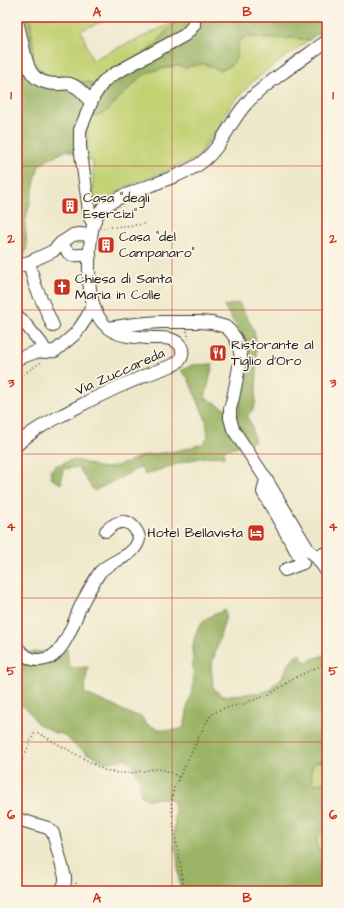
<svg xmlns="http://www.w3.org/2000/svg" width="344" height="908" viewBox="0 0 344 908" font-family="'Architects Daughter',sans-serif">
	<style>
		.green { fill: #c3d173; stroke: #707648 }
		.forest { fill: #9ab365; stroke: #5b6840 }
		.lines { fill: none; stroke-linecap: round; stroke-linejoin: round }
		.minor-casing { stroke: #3c3b36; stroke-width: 14 }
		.path { stroke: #3c3b36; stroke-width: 1.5; stroke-dasharray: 1 3; stroke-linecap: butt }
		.minor { stroke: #fff; stroke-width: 12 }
		.grid { fill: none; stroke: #c8321e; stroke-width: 1; stroke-opacity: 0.55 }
		.labels { text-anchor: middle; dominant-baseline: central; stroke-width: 3.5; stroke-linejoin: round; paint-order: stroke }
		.poi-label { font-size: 14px; fill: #1c1c1c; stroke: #fcf5e5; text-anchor: start }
		.street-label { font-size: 14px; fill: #1c1c1c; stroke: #fcf5e5 }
		.neatline { fill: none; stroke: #c8321e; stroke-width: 1.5 }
		.grid-label { font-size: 13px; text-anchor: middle; font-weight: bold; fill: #c8321e }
	</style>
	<rect width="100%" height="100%" fill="#fcf5e5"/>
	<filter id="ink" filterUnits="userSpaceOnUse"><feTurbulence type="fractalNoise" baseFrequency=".025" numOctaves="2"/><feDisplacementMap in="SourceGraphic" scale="8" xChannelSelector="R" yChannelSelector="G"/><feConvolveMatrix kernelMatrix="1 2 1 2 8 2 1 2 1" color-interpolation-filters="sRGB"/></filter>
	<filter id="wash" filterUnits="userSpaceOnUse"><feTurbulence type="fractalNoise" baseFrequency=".012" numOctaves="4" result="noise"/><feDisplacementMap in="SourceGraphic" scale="16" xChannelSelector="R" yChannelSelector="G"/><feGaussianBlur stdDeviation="0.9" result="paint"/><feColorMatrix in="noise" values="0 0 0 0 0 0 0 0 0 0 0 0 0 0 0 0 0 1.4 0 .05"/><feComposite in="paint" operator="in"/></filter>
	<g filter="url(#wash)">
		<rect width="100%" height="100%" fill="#eee8cb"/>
		<g class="green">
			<polygon points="30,17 115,17 81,30 92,60 179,20 173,25 156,45 94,86 89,82 81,82 63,76 50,77 33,64 33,44"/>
			<path d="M256,37L263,39L291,38L309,40L270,68L253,81L229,107L199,156L193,160L123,188L97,207L93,212V162L83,157L86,125L89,118L107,111L116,101L141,77L147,73L153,71L173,66L179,65L185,68C192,66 198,64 204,64C210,65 214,69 219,70C227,70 236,62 237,54C238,50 237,46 238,42L243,38Z"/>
			<path d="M319,761L327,763V782L314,785C310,777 310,771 314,763Z"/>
			<path d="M327,827V847L324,852L318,851C314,837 318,836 327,827Z"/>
		</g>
		<g class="forest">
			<path d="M17,17H30L33,44V64L50,77L63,76L81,82H89L95,86L156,45L163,34L183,17H247L262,19L275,17H327V27L309,40L291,38L263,39L256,37L243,38L238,42C237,46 238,50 237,54C236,62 227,70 219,70C214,69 210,65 204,64C198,64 192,66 185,68L179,65L173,66L153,71L147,73L141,77L116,101L107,111L89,119L86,125L88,145L83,157L67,150L39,165L25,223L27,248L22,261H17Z"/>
			<path d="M239,303L254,330L256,343L257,373L255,405L252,411L248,414C248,421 251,422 252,427C253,432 252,436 255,441L224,450V458C208,451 162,469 145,475L141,467L94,491L78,467L63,469L61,484L52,479L50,471L55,466L71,460L80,461L97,467L108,468L126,463L137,458L147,455L176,451L203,444L208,437L206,420L190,383L188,378L181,371L192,365L213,364L205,398L238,415L247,343L224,306Z"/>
			<path d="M225,610L226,616L211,667L213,687L217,692L222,696L263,692L269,690L273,685L279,681L286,670L288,663L293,658L300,654L305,662L327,654V763L319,761L314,763C310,771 310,777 314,784L327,782V827C318,836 314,837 318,851L324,852L327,847V887L324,891H180L177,855L175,849L174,836L175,814V808L173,801L166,798L147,799L141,795L140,788V781L132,763L126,759L107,762L100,760L94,756L88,754L83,750L77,747L67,738L62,734L55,733L37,723L28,710L17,702V654L67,649L69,668L88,667L84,693L131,714L142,717L145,723C157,730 170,733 183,728C187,720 186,712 188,704C190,698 192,692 193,686C195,664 186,636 206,619C211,615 219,613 225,610Z"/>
		</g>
	</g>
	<g filter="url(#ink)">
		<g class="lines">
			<g class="minor-casing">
				<g id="minor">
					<path d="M17,22C22,36 24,60 31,72C37,82 48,84 58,84C62,84 67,83 70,84C79,87 86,95 91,103"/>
					<polyline points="93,223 90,218 80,146 80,130 94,96 104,81 114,74 185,35 194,25 194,17"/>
					<path d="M61,243C72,260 72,254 90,255"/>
					<polyline points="29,262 35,285 53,326"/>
					<polyline points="23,265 53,251 61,243 73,235 79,234 91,235"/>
					<polyline points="17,317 21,319 41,343 46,352"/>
					<polyline points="108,328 135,324 160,322 200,322 212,323 226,327 231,332 236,339 239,347 241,357 233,398 230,409 230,418 233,429 266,479 309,551 315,555 321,555 327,552"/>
					<polyline points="17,359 36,352 55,351 74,335 79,329 87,317 93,304"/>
					<path d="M17,445C31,431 49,422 66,413C101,394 136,378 173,365C185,360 186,345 173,340C167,337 159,338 152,338C144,338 136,337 128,336C122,335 116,333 111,330C84,313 88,264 91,237C92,227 95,216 102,209C109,201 121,197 131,193C143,188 155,184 168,179C178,175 188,171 198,165C221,150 228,124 246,104C258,90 273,80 288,69C301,60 314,50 327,41"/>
					<polyline points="266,479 263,492 303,563 285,570"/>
					<polyline points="315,555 327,572"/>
					<path d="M17,647C22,654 31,661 40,660C44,659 48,659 51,657C67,647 75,617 83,601C88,592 94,581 100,572C111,560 132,558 138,542C142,535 132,523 125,522C118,521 110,527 106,531"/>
					<polyline points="17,819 48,828 53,833 65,877 65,882 63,887"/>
				</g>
			</g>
			<g class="path">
				<polyline points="103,228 144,224"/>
				<polyline points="187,331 189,339"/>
				<polyline points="17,379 41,362"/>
				<polyline points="19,767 34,734 38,733 104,770 118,773 131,773 155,769 165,770 179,777"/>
				<polyline points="76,883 78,891"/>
				<polyline points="184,891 182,874 175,836 171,804 174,788 205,725 211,715 218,710 229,707 243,704 270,694 298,676 327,663"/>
			</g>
			<use href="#minor" class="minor"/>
		</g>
	</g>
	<path class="grid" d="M172,17V891M17,166H327M17,310H327M17,454H327M17,598H327M17,742H327"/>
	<defs>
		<g id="building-square" transform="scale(0.9)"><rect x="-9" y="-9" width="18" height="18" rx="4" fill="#c8321e" stroke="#fcf5e5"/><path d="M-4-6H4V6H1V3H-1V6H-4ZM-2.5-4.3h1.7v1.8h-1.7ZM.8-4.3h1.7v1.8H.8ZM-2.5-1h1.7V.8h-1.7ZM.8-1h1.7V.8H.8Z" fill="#fff"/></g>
		<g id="church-square" transform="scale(0.9)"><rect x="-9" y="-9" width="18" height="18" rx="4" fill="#c8321e" stroke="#fcf5e5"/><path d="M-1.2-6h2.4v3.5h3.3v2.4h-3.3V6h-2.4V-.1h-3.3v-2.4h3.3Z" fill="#fff"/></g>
		<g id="restaurant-square" transform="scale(0.9)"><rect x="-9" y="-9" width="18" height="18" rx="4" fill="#c8321e" stroke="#fcf5e5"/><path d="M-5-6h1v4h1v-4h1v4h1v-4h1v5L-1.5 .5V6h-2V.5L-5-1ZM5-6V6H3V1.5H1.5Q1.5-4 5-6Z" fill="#fff"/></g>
		<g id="hotel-square" transform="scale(0.9)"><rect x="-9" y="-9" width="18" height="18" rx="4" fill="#c8321e" stroke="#fcf5e5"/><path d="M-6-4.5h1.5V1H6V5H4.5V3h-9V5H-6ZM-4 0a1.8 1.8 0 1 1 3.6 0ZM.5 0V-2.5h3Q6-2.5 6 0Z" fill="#fff"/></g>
	</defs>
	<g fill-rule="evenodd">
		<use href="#building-square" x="70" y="206"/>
		<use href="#building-square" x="106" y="245"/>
		<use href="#church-square" x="62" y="287"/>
		<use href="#restaurant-square" x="218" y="353"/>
		<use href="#hotel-square" x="256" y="533"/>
	</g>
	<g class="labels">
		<g class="poi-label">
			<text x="83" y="198">Casa "degli<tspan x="83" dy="16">Esercizi"</tspan></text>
			<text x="119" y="237">Casa "del<tspan x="119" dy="16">Campanaro"</tspan></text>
			<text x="75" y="279">Chiesa di Santa<tspan x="75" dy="16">Maria in Colle</tspan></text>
			<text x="231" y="345">Ristorante al<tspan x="231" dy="16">Tiglio d'Oro</tspan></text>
			<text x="243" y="533" text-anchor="end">Hotel Bellavista</text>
		</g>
		<g class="street-label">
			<text transform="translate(120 372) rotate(-24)">Via Zuccareda</text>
		</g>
	</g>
	<rect width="344" height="908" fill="none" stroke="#fcf5e5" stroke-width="44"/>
	<rect x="22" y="22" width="300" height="864" class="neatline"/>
	<g class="grid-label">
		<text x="97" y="16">A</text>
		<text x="247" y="16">B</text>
		<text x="11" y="99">1</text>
		<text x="333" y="99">1</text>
		<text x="11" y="243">2</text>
		<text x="333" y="243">2</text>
		<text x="11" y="387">3</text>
		<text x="333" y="387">3</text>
		<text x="11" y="531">4</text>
		<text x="333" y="531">4</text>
		<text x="11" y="675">5</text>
		<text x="333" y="675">5</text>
		<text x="11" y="819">6</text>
		<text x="333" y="819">6</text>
		<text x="97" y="902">A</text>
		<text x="247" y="902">B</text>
	</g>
</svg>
